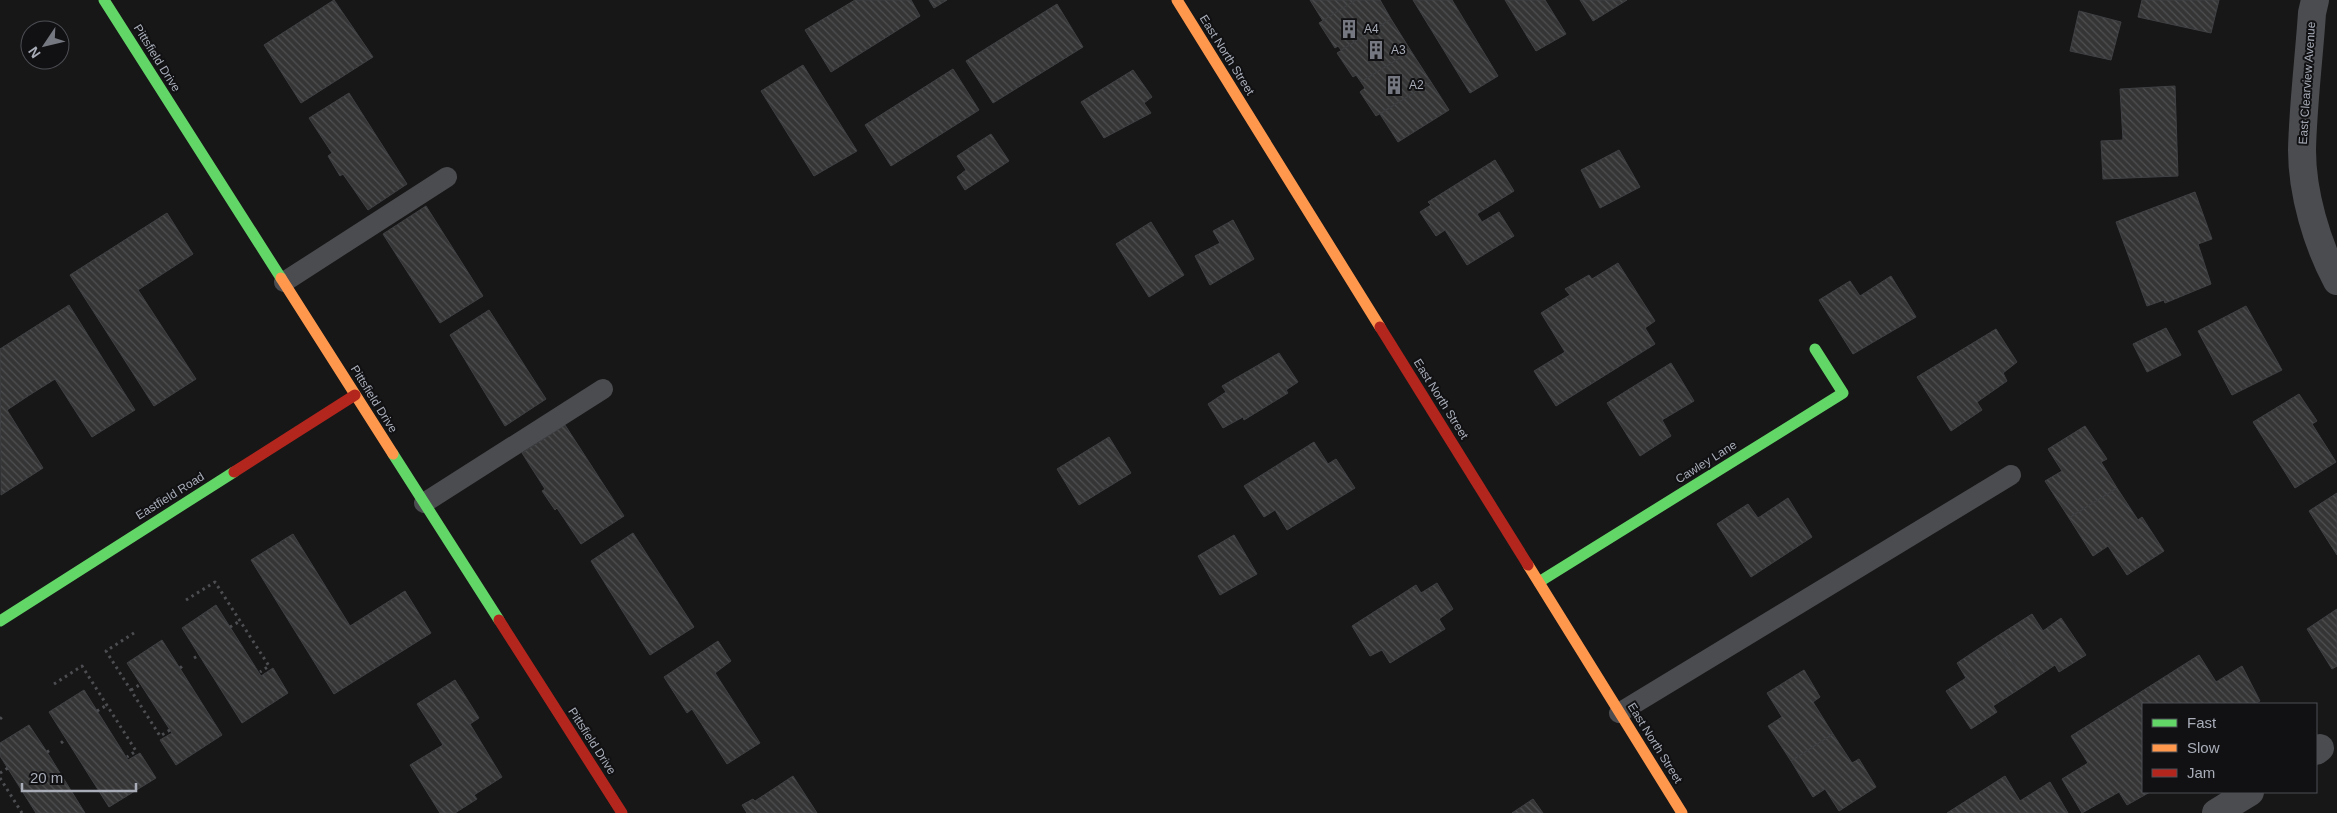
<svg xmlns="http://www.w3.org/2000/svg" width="2337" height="813" viewBox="0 0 2337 813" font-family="Arial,sans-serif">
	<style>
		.building { fill: url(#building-back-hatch); stroke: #3f4043 }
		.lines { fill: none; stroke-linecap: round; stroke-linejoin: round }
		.path { stroke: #4d4e52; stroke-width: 3; stroke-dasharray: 2.5 4; stroke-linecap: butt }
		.lane { stroke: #4b4c50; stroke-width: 20 }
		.street { stroke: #4b4c50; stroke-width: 28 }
		.fast { stroke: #63d668; stroke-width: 11 }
		.slow { stroke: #ff974d; stroke-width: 11 }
		.jam { stroke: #b3261e; stroke-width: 11 }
		.labels { text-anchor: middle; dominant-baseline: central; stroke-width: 4; stroke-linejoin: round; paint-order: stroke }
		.poi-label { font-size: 12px; fill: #a8adb8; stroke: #111113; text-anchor: start }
		.street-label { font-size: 12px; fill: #a8adb8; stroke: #111113 }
	</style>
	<defs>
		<pattern id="building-back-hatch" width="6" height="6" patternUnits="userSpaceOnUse" patternTransform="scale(1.25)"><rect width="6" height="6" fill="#353536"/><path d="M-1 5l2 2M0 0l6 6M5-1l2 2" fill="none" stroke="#4f5051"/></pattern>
	</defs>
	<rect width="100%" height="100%" fill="#171717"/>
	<g class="building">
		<polygon points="334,0 373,57 301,103 264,45"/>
		<polygon points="855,0 911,0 920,16 831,72 805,30"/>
		<polygon points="929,0 947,0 934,8"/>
		<polygon points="1310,0 1356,0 1323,21"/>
		<polygon points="1356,0 1380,0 1391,19 1341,50 1338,46 1335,48 1319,23"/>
		<polygon points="1413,0 1452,0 1498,76 1470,93"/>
		<polygon points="1505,0 1545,0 1566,34 1536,51"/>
		<polygon points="1580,0 1627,0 1593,21"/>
		<polygon points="2142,0 2219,0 2211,33 2138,17"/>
		<polygon points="1057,4 1083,47 993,103 966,61"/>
		<polygon points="2079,11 2121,22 2111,60 2070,51"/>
		<polygon points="1391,19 1411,51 1361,82 1356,75 1353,77 1337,53"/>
		<polygon points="1411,51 1431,82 1376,116 1360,92 1365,88 1361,82"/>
		<polygon points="803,65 857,151 814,176 761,91"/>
		<polygon points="953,69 979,110 891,166 865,125"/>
		<polygon points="1133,70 1152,97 1144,103 1151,113 1104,138 1081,102"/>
		<polygon points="1431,82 1449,110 1398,142 1380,114"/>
		<polygon points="2175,86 2178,176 2103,179 2101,141 2123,140 2120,89"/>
		<polygon points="349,93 407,184 368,210 343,174 340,176 328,156 332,153 309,118"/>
		<polygon points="991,134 1009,161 965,190 957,177 966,170 957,156"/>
		<polygon points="1619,150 1640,187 1600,208 1581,170"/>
		<polygon points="1495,160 1514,191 1477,214 1482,222 1499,212 1514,236 1467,265 1445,230 1436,236 1420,212 1431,205 1428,202"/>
		<polygon points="2195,192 2212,239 2198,244 2211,284 2165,303 2164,300 2147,306 2116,222"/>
		<polygon points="426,206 483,296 440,323 383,234"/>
		<polygon points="167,213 193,254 138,290 196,379 154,406 70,275"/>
		<polygon points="1233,220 1254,259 1210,285 1195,256 1220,243 1213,231"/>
		<polygon points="1151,222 1184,275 1149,297 1116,244"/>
		<polygon points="1618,263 1655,321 1645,328 1655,344 1556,406 1534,371 1565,352 1541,313 1570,295 1565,289 1589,275 1592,279"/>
		<polygon points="1891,276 1916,317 1853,354 1819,300 1850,281 1860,296"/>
		<polygon points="69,305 135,410 92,437 55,379 28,396 7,410 43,468 1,495 0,349"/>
		<polygon points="2246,306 2282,370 2232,395 2198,331"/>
		<polygon points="489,310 546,399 505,426 450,335"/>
		<polygon points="2166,328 2181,355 2147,372 2133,344"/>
		<polygon points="1996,329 2017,362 2003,373 2007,381 1977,402 1982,410 1951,431 1917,377"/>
		<polygon points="1279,353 1298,382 1286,390 1288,393 1244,420 1243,417 1223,428 1208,404 1226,392 1222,386"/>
		<polygon points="1671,363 1694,401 1662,420 1671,436 1640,456 1607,403"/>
		<polygon points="2299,394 2317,421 2312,424 2336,462 2295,488 2253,422"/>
		<polygon points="565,425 624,516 581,544 557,508 555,510 542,491 545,489 522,453"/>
		<polygon points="2085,426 2107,459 2101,462 2117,488 2069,518 2045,481 2062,471 2048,449"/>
		<polygon points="1109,437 1131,473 1079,505 1057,469"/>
		<polygon points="1314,442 1328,464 1336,459 1355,488 1287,530 1275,510 1264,517 1244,486"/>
		<polygon points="2117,488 2138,520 2142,517 2164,551 2127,575 2108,546 2093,556 2069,518"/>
		<polygon points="2337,493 2337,555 2309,511"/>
		<polygon points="1788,498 1812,537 1751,577 1717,524 1748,504 1758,518"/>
		<polygon points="633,533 694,627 650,655 591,561"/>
		<polygon points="293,534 350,626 405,591 431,633 334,694 251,560"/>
		<polygon points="1234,535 1257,574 1220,595 1198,556"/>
		<polygon points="1437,583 1453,609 1439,619 1445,629 1390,663 1382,650 1370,656 1352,626 1416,585 1421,593"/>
		<polygon points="216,605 261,676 273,668 288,693 242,723 182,628"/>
		<polygon points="2337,609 2337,666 2332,669 2307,629"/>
		<polygon points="2032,614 2043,631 2061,618 2086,655 2059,672 2055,665 2027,684 1996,637"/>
		<polygon points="1996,637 2027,684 1993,706 1997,712 1971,729 1946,691 1966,678 1957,663"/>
		<polygon points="162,640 222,735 176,765 160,740 172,733 127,663"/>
		<polygon points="718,641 731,661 715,673 760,743 727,764 692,709 687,713 664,677"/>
		<polygon points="2199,655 2216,682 2242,666 2260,701 2254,704 2143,704 2143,707 2136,695"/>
		<polygon points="1804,670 1820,697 1813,702 1833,734 1791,761 1768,726 1782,717 1767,693"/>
		<polygon points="455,680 479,718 470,724 502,777 474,795 477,799 455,813 440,813 410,765 443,745 417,704"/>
		<polygon points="84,690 128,760 140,753 156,778 109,807 49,712"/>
		<polygon points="2136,695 2143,707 2143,792 2150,792 2127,805 2119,792 2082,813 2062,779 2088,763 2071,736"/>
		<polygon points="29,725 47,752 85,813 36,813 0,756 0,743"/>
		<polygon points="1833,734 1852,763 1859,759 1876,787 1839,811 1825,789 1813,797 1791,761"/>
		<polygon points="793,776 817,813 747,813 742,805 753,799 755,801"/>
		<polygon points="2005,776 2020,801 2050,782 2068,813 1947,813"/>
		<polygon points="1533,799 1543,813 1512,813"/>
	</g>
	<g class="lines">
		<g class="path">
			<polyline points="186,600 215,582 269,666 260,672"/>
			<polyline points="230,627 240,621"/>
			<polyline points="134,633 106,651 160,736 170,730"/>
			<polyline points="194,658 199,655"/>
			<polyline points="180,668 185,664"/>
			<polyline points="54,684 82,666 136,751 127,757"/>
			<polyline points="131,690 141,684"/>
			<polyline points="97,711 107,705"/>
			<polyline points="0,719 2,717"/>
			<polyline points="61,743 66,739"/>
			<polyline points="47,752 52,749"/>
			<polyline points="0,773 8,768"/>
			<polyline points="0,778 22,813"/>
		</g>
		<g class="lane">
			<polyline points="284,282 447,177"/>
			<polyline points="424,503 603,389"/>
			<polyline points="1619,713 2011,475"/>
		</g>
		<g class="street">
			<path d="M2315,0L2312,13C2309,58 2303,105 2302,150C2302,193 2317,244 2337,281"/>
			<polyline points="2316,751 2320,748"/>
			<polyline points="2216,813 2250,792"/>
		</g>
		<g class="fast">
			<polyline points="104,0 281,278"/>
			<polyline points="393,454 499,620"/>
			<polyline points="1539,582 1843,393 1815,349"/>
			<polyline points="0,621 234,472"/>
		</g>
		<g class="slow">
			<polyline points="1177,0 1380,327"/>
			<polyline points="281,278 393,454"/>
			<polyline points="1528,565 1682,813"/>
		</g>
		<g class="jam">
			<polyline points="1380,327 1528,565"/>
			<polyline points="234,472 355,395"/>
			<polyline points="499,620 622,813"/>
		</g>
	</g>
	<defs>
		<g id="building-bare" transform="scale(1.5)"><path d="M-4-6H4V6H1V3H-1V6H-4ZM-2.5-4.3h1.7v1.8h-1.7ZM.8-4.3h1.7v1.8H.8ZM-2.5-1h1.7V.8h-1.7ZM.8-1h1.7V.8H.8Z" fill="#757880" stroke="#111113" stroke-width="2.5" paint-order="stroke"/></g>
	</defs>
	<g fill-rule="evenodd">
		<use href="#building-bare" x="1349" y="29"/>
		<use href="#building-bare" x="1376" y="50"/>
		<use href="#building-bare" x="1394" y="85"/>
	</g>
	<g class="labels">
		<g class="poi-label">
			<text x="1364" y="29">A4</text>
			<text x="1391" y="50">A3</text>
			<text x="1409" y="85">A2</text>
		</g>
		<g class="street-label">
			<text transform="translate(1227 55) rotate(58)">East North Street</text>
			<text transform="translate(157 58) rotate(58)">Pittsfield Drive</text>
			<text transform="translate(2307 83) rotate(-86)">East Clearview Avenue</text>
			<text transform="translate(374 399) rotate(58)">Pittsfield Drive</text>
			<text transform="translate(1441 399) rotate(58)">East North Street</text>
			<text transform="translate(1706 462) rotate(-32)">Cawley Lane</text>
			<text transform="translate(170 496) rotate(-32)">Eastfield Road</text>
			<text transform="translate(592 741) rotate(57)">Pittsfield Drive</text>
			<text transform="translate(1655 743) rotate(58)">East North Street</text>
		</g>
	</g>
	<rect x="2142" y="703" width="175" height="90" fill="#111113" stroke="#4d4f55"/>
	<rect x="2152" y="719" width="25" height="8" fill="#63d668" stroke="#4d4f55"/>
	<text x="2187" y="728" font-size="15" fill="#a8adb8">Fast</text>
	<rect x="2152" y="744" width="25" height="8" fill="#ff974d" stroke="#4d4f55"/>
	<text x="2187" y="753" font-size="15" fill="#a8adb8">Slow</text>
	<rect x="2152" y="769" width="25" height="8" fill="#b3261e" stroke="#4d4f55"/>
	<text x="2187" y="778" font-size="15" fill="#a8adb8">Jam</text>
	<g transform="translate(45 45) rotate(235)"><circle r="24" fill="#111113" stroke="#4d4f55"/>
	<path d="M0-4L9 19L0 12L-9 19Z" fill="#757880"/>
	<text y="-8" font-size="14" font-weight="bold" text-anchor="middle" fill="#a8adb8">N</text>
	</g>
	<path d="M22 783v8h114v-8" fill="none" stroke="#a8adb8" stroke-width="2.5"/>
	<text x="30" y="783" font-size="15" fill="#a8adb8" stroke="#111113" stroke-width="4" paint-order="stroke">20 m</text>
</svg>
